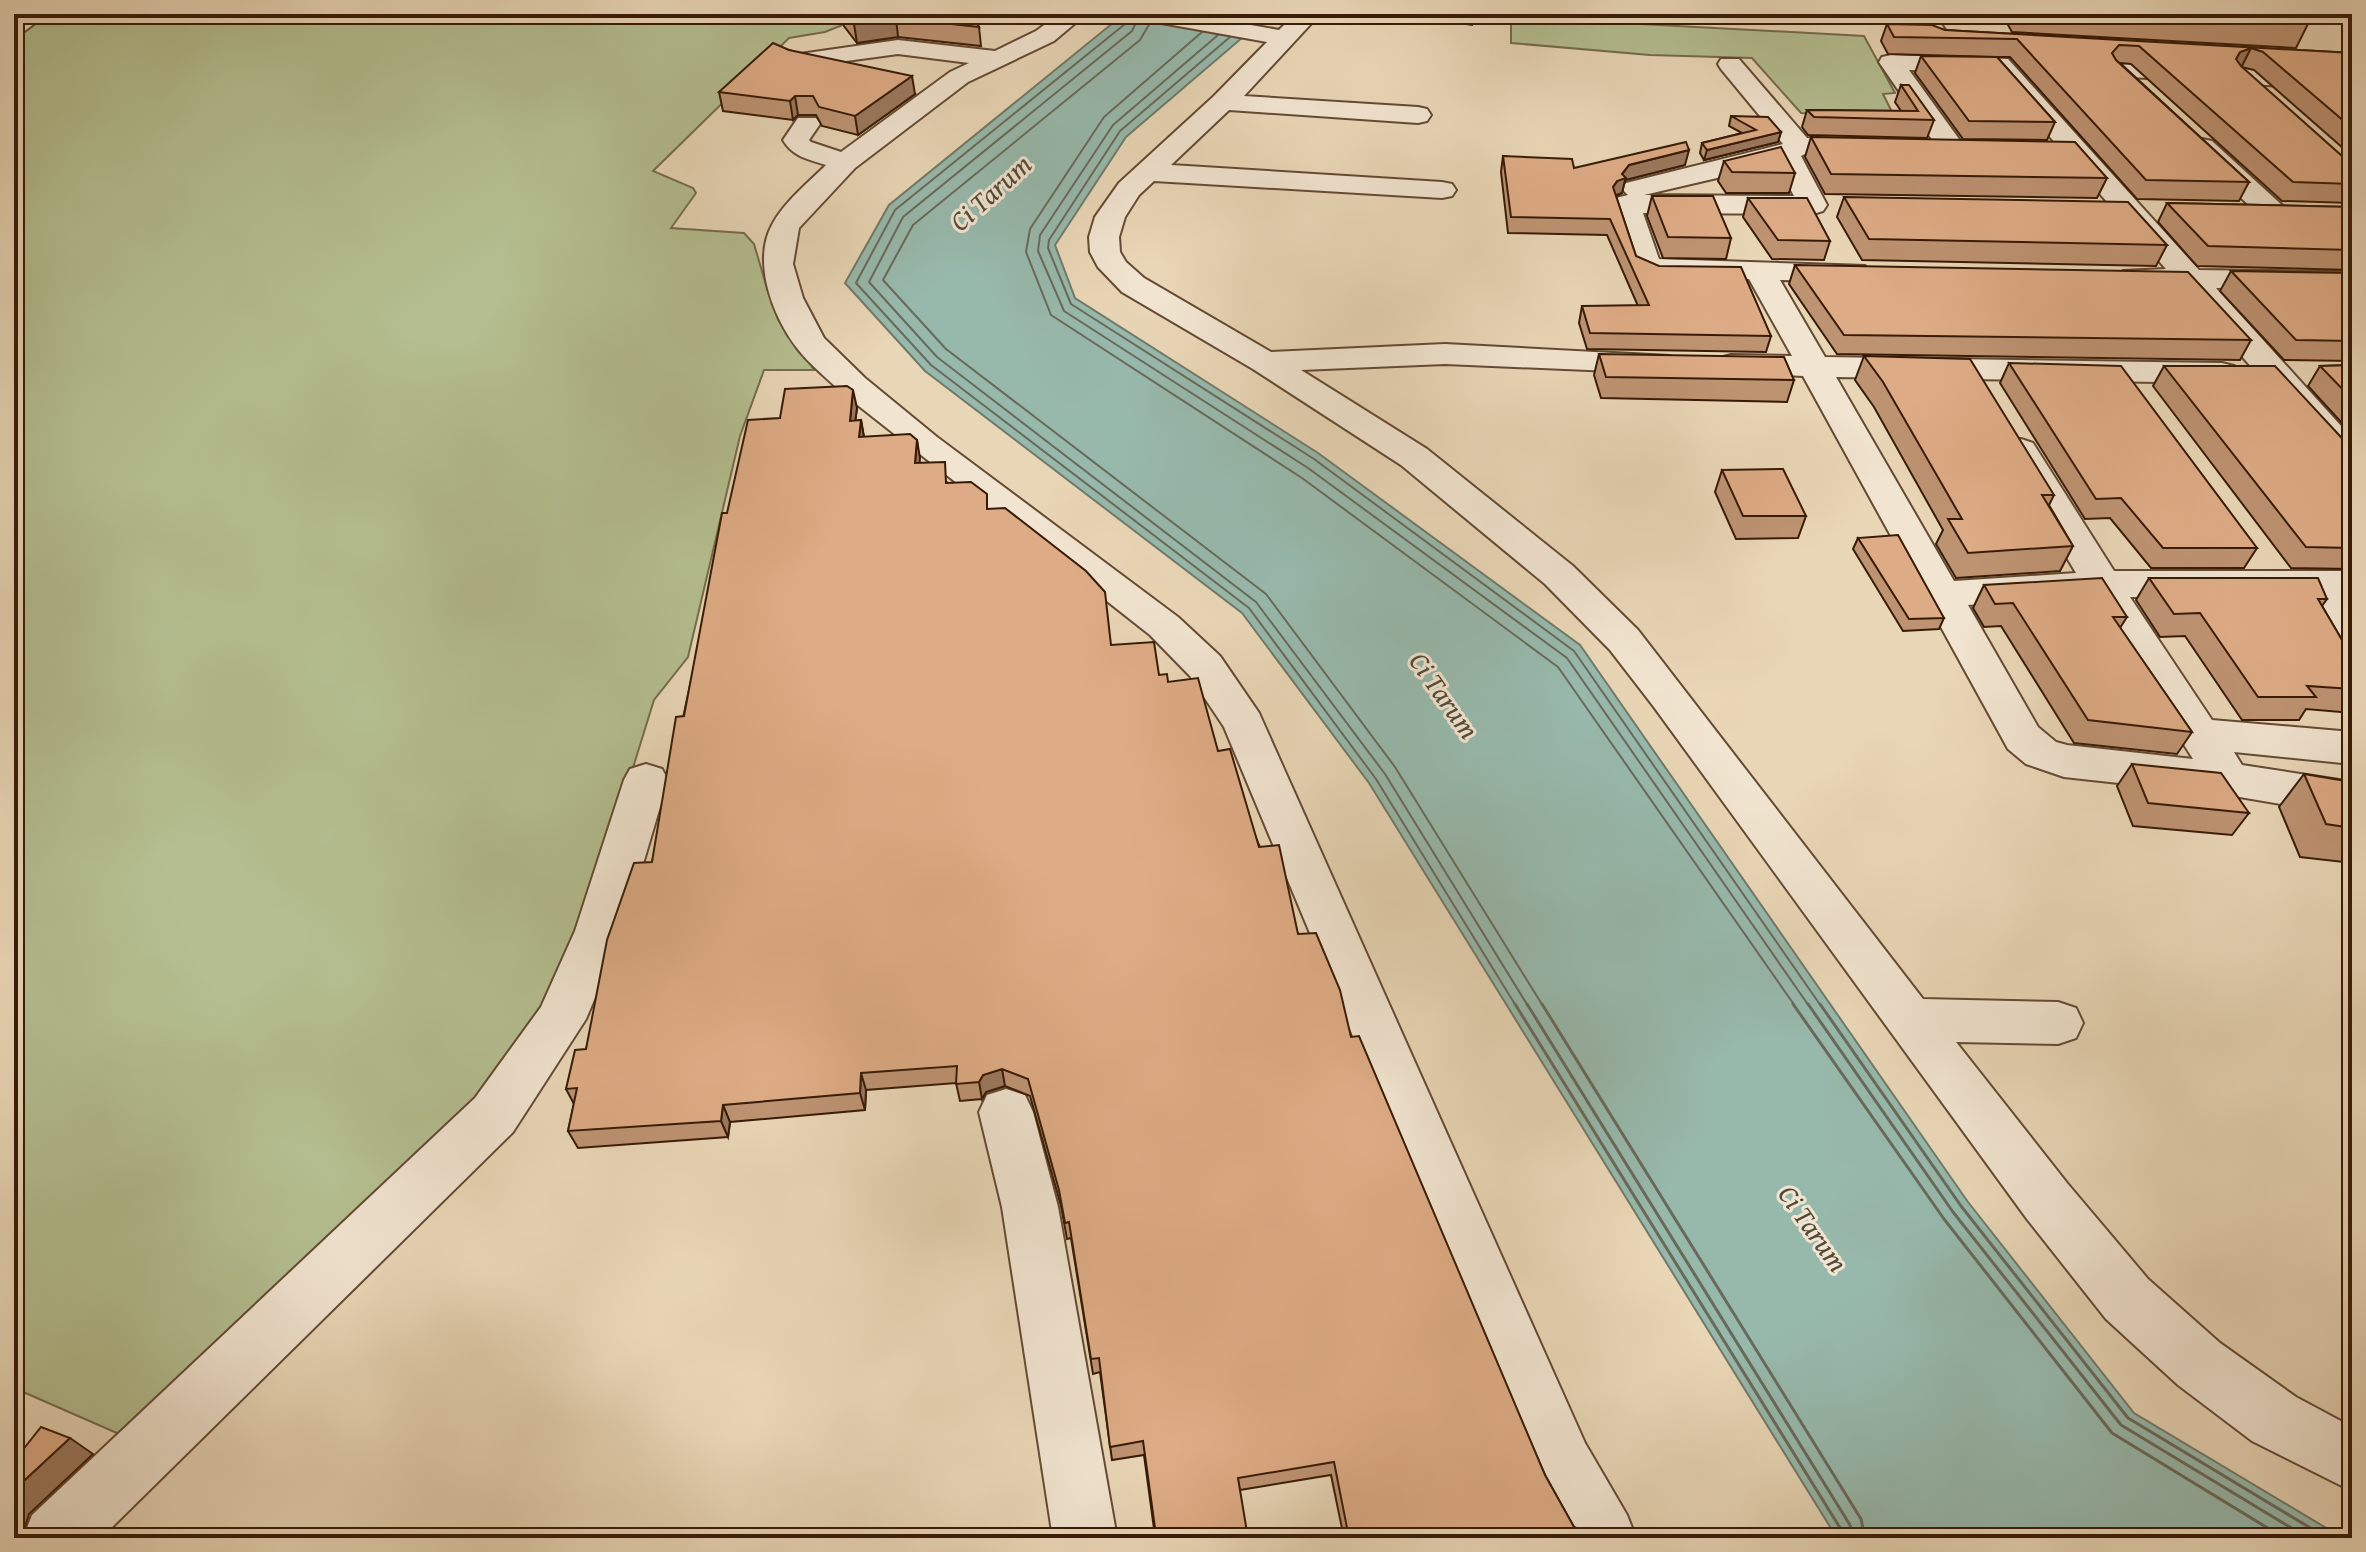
<svg xmlns="http://www.w3.org/2000/svg" width="2366" height="1552" viewBox="0 0 2366 1552" font-family="'Gentium Book Plus',serif">
	<style>
		.green { fill: #b4be90; stroke: #766c4c; stroke-width: 2 }
		.water { fill: #97b9ac; stroke: #717a6a; stroke-width: 2 }
		.lines { fill: none; stroke-linecap: round; stroke-linejoin: round }
		.shore-far1 { stroke: #686a5a; stroke-width: 2 }
		.shore { stroke: #686a5a; stroke-width: 3 }
		.minor-casing { stroke: #644a33; stroke-width: 4 }
		.minor { fill: #f1e4d0; fill-rule: evenodd }
		.wall { fill: #be9372; stroke: #381b07; stroke-width: 2 }
		.shaded-wall { fill: #9b785d; stroke: #381b07; stroke-width: 2 }
		.building { fill: #ddab85; stroke: #381b07; stroke-width: 2 }
		.labels { text-anchor: middle; dominant-baseline: central; stroke-width: 6; stroke-linejoin: round; paint-order: stroke }
		.water-label { font-size: 28px; font-style: italic; fill: #544a39; stroke: #f1e4d0 }
	</style>
	<rect width="100%" height="100%" fill="#e9d6b6"/>
	<filter id="stains"><feTurbulence type="fractalNoise" baseFrequency=".0025" numOctaves="4"/><feColorMatrix values="0 0 0 0 .2 0 0 0 0 .09 0 0 0 0 .02 0 0 0 .5 -.17"/></filter>
	<radialGradient id="worn" r=".72"><stop offset=".6" stop-color="#630" stop-opacity="0"/><stop offset="1" stop-color="#630" stop-opacity=".3"/></radialGradient>
	<g class="green">
		<polygon points="50,14 870,14 825,32 789,38 653,171 693,188 696,193 671,228 744,233 754,244 769,295 814,370 764,370 740,436 688,657 654,700 568,977 515,1061 126,1437 14,1388 14,38"/>
		<polygon points="1511,17 1864,36 1895,93 1883,94 1894,116 1801,113 1752,58 1650,55 1511,43"/>
	</g>
	<polygon class="water" points="1124,14 1270,14 1126,137 1055,245 1075,298 1318,453 1580,645 1968,1202 2134,1413 2343,1538 1837,1538 1369,783 1242,613 925,371 845,283 889,205"/>
	<g class="lines">
		<g class="shore-far1">
			<polyline points="1128,14 1125,24 895,210 856,283 931,365 1249,608 1376,779 1516,1006"/>
			<polyline points="1138,18 1132,31 903,217 869,282 937,357 1256,602 1385,774 1528,1006"/>
			<polyline points="1150,23 1140,40 913,225 883,280 946,349 1266,594 1395,767 1543,1006"/>
			<polyline points="1202,32 1104,117 1030,229 1026,252 1051,315 1302,478 1558,667 1795,1006"/>
			<polyline points="1218,35 1113,125 1040,235 1038,251 1064,311 1308,468 1567,658 1809,1006"/>
			<polyline points="1230,37 1120,131 1049,240 1048,248 1071,304 1314,459 1574,651 1821,1006"/>
		</g>
		<g class="shore">
			<polyline points="1515,1004 1842,1531 1843,1538"/>
			<polyline points="1527,1004 1850,1525 1853,1538"/>
			<polyline points="1542,1004 1861,1519 1865,1538"/>
			<polyline points="1793,1004 1944,1219 2112,1433 2284,1538"/>
			<polyline points="1808,1004 1953,1212 2121,1425 2308,1538"/>
			<polyline points="1820,1004 1961,1206 2128,1418 2327,1538"/>
		</g>
		<g class="minor-casing">
			<g id="minor">
				<polygon points="19,14 47,14 22,33 14,35 14,17"/>
				<path d="M1059,14H1086L1054,41L968,82L855,168L799,228L793,264L803,298L824,338L865,378L937,437L1178,617L1220,656L1259,713L1585,1443L1627,1515L1636,1538H1569L1541,1487L1224,727L1190,676L1150,635L841,392C827,378 809,364 797,348C773,317 752,262 772,225C784,202 808,183 826,165C808,159 793,157 783,140L798,118H816L820,124L809,140L811,142L841,152L950,72L969,63L898,54L802,67L793,65L790,60L793,55L898,40L995,51L1036,31Z"/>
				<polygon points="1138,14 1189,14 1279,30 1295,14 1320,14 1244,96 1418,107 1427,109 1431,115 1427,121 1418,123 1229,110 1171,165 1442,182 1452,184 1456,190 1452,196 1442,198 1154,181 1139,195 1125,217 1119,237 1120,252 1126,262 1144,278 1271,352 1445,344 1670,356 1674,363 1670,370 1658,373 1445,364 1301,370 1427,449 1573,566 1638,630 1923,999 2058,1002 2076,1008 2083,1023 2076,1038 2058,1044 1956,1042 2067,1183 2148,1279 2220,1343 2296,1397 2352,1427 2352,1491 2252,1441 2178,1385 2106,1319 2027,1219 1654,707 1610,650 1545,584 1401,465 1253,369 1122,292 1098,267 1090,252 1089,237 1095,217 1119,183 1214,96 1267,42 1150,21 1142,19"/>
				<polygon points="1909,14 1933,14 1946,31 1991,35 1994,40 1991,45 1982,47 1930,43"/>
				<path d="M1891,55L2008,59L2199,270L2352,272V290L2216,288L2352,438V470L2339,467L2182,288L2123,285L2119,278L2123,271L2166,269L1992,71L1909,70L1967,150L1963,156L1953,158L1805,154L1801,156L1827,205L1823,211L1813,214L1643,213L1659,259L1865,266L1869,272L1865,278L1854,281L1780,280L1825,357L2222,363L2234,366L2239,373L2234,380L2222,383L1836,377L1954,581L2076,573L2003,450L2009,443L2021,439L2033,443L2114,571H2352V597H2343L2352,616V676L2338,672L2332,662L2304,597H2130L2212,720L2352,732V764L2234,752L2242,765L2352,782V816L2228,795L2064,777L2026,764L2008,749L2002,738L1803,376L1719,372L1715,365L1719,358L1731,355L1792,356L1749,279L1650,277C1623,270 1619,228 1612,204L1616,198L1628,195L1622,189L1626,183L1783,144L1721,69L1718,64L1721,59H1739L1807,138L1933,141L1879,62L1882,57ZM1777,164L1794,196L1644,195ZM2091,597L2193,759L2067,745L2056,742L2038,727L1968,605Z"/>
				<polygon points="2071,60 2352,74 2352,90 2062,73 2058,68 2062,63"/>
				<polygon points="2202,139 2212,141 2284,207 2288,213 2284,219 2274,222 2264,219 2192,153 2188,147 2192,141"/>
				<polygon points="646,764 662,769 668,780 623,931 586,1019 513,1132 101,1538 23,1538 32,1515 475,1098 541,1007 575,931 624,780 630,769"/>
				<polygon points="1006,1089 1025,1095 1033,1112 1058,1207 1117,1538 1053,1538 1002,1207 979,1112 987,1095"/>
			</g>
		</g>
		<use href="#minor" class="minor"/>
	</g>
	<g class="wall">
		<polygon points="842,14 971,14 979,27 981,46 898,37 857,43 844,26"/>
		<polygon points="1402,14 1477,14 1472,25 1402,15"/>
		<polygon points="2012,14 2302,14 2309,22 2296,48 2012,32 2008,25"/>
		<polygon points="1887,24 1945,30 2352,53 2352,156 2254,70 2241,67 2352,165 2352,203 2282,201 2131,64 2120,63 2249,182 2239,201 2137,199 2010,57 1997,57 2055,122 2047,140 1963,139 1915,73 1921,56 1995,57 1888,54 1881,41"/>
		<polygon points="789,50 915,94 858,135 822,126 816,115 798,115 793,120 723,111 719,92"/>
		<polygon points="1901,85 1934,120 1927,138 1808,135 1802,127 1807,110 1901,111 1895,102"/>
		<polygon points="1731,116 1781,132 1778,142 1704,160 1700,153 1702,143 1742,133 1729,126"/>
		<polygon points="1811,137 2107,178 2097,198 1825,194 1805,157"/>
		<polygon points="1503,156 1574,168 1685,165 1625,180 1622,193 1616,196 1636,256 1771,336 1766,352 1587,349 1579,323 1582,306 1638,306 1607,235 1508,233 1501,172"/>
		<polygon points="1724,161 1795,173 1789,193 1726,193 1718,181"/>
		<polygon points="1652,196 1731,238 1726,259 1663,258 1647,216"/>
		<polygon points="1844,197 2167,245 2156,266 1862,260 1837,217"/>
		<polygon points="1748,198 1830,241 1824,260 1772,259 1743,217"/>
		<polygon points="2167,203 2352,207 2352,270 2197,266 2158,222"/>
		<polygon points="1795,265 2251,340 2240,360 1837,354 1789,284"/>
		<polygon points="2231,271 2352,273 2352,361 2284,360 2220,291"/>
		<polygon points="1599,354 1794,380 1787,402 1601,398 1594,375"/>
		<polygon points="1864,356 2054,495 2049,505 2073,546 2060,571 1956,578 1936,544 1943,530 1874,407 1855,380"/>
		<polygon points="2009,363 2257,548 2244,568 2151,568 2110,518 2085,519 2000,383"/>
		<polygon points="2352,365 2352,434 2308,386 2320,366"/>
		<polygon points="2164,366 2352,449 2352,569 2291,568 2153,386"/>
		<polygon points="857,408 855,421 861,420 864,437 917,440 919,463 948,483 988,509 1111,645 1159,675 1168,682 1218,751 1298,934 1351,1037 1545,1475 1574,1527 1585,1538 1344,1538 1331,1475 1240,1490 1155,1536 1144,1455 1112,1460 1100,1372 1093,1374 1071,1238 1067,1239 1061,1206 1030,1096 1005,1086 986,1092 982,1099 960,1101 956,1083 866,1090 865,1110 730,1122 728,1137 578,1148 568,1131 574,1104 566,1089 586,1049 652,862 727,513 780,418"/>
		<polygon points="1722,470 1806,516 1798,538 1736,539 1715,492"/>
		<polygon points="1858,538 1944,618 1939,629 1903,631 1853,549"/>
		<polygon points="2149,578 2327,599 2322,606 2352,657 2352,713 2306,709 2299,720 2242,720 2185,636 2160,637 2136,600"/>
		<polygon points="1984,585 2127,617 2120,628 2192,732 2177,754 2074,743 2001,626 1984,627 1973,608"/>
		<polygon points="2352,594 2352,613 2348,600"/>
		<polygon points="2132,764 2249,813 2232,835 2133,826 2117,786"/>
		<polygon points="2304,774 2352,782 2352,863 2300,857 2279,807"/>
	</g>
	<g class="shaded-wall">
		<polygon points="896,18 898,37 857,43 854,24"/>
		<polygon points="2251,48 2242,66 2232,70 2236,59 2240,52"/>
		<polygon points="912,76 915,94 858,135 855,116"/>
		<polygon points="795,96 798,115 793,120 790,101"/>
		<polygon points="1781,132 1778,142 1704,160 1707,150"/>
		<polygon points="1689,150 1685,165 1625,180 1622,193 1614,196 1613,187 1629,165"/>
		<polygon points="853,390 857,408 853,439 850,421"/>
		<polygon points="861,420 864,438 859,437"/>
		<polygon points="917,440 920,458 918,481 915,463"/>
		<polygon points="1002,1069 1005,1086 986,1092 982,1099 979,1082 983,1075"/>
		<polygon points="861,1073 866,1090 865,1110 860,1093"/>
		<polygon points="723,1105 730,1122 728,1137 721,1121"/>
		<polygon points="70,1438 93,1454 29,1514 24,1530 38,1538 14,1538 14,1490"/>
	</g>
	<g class="building">
		<polygon points="846,14 971,14 979,27 896,18 854,24"/>
		<polygon points="2163,14 2302,14 2309,22"/>
		<polygon points="1887,24 1932,25 1945,30 2352,53 2352,128 2263,52 2251,48 2240,52 2236,59 2241,66 2352,165 2352,184 2293,182 2139,46 2119,45 2112,53 2116,60 2249,182 2146,180 2017,39 1894,37"/>
		<polygon points="773,43 789,50 912,76 855,116 819,107 813,96 795,96 790,101 719,92"/>
		<polygon points="1921,56 1997,57 2055,122 1969,121"/>
		<polygon points="1901,85 1909,85 1934,120 1814,117 1807,110 1918,111"/>
		<polygon points="1731,116 1768,117 1781,132 1707,150 1702,143 1756,130"/>
		<polygon points="1811,137 2075,142 2107,178 1831,174"/>
		<polygon points="1686,142 1689,150 1629,165 1622,174 1626,178 1617,181 1613,187 1636,256 1659,266 1741,267 1771,336 1590,333 1582,306 1649,305 1610,219 1511,217 1503,156 1572,159 1574,168"/>
		<polygon points="1781,147 1795,173 1732,172 1724,161"/>
		<polygon points="1652,196 1713,196 1731,238 1668,237"/>
		<polygon points="1844,197 2128,202 2167,245 1869,239"/>
		<polygon points="1748,198 1807,198 1830,241 1778,240"/>
		<polygon points="2167,203 2352,207 2352,250 2208,246"/>
		<polygon points="1795,265 2188,272 2251,340 1844,335"/>
		<polygon points="2231,271 2352,273 2352,341 2296,340"/>
		<polygon points="1599,354 1784,357 1794,380 1606,377"/>
		<polygon points="1864,356 1970,359 2054,495 2042,495 2073,546 1968,553 1948,519 1962,519 1883,382"/>
		<polygon points="2009,363 2121,366 2257,548 2163,548 2121,498 2096,499"/>
		<polygon points="2352,365 2352,399 2320,366"/>
		<polygon points="2164,366 2275,366 2352,449 2352,548 2306,547"/>
		<polygon points="847,386 853,390 850,421 861,420 859,437 910,434 917,440 915,463 945,462 946,483 971,482 987,494 987,509 1005,508 1086,571 1105,592 1111,645 1154,642 1159,675 1167,674 1168,682 1198,678 1218,751 1230,749 1259,847 1279,845 1298,934 1316,933 1340,990 1351,1037 1359,1036 1545,1475 1574,1527 1579,1529 1585,1538 1349,1538 1334,1462 1238,1478 1248,1538 1142,1538 1156,1535 1143,1441 1110,1447 1099,1358 1091,1359 1069,1222 1065,1223 1059,1190 1028,1079 1002,1069 983,1075 979,1082 956,1084 957,1066 861,1073 860,1093 723,1105 721,1121 568,1131 577,1088 566,1089 575,1050 586,1049 607,940 634,863 652,862 676,717 684,716 722,513 727,513 748,420 780,418 785,389"/>
		<polygon points="1783,469 1806,516 1743,516 1722,470"/>
		<polygon points="1898,535 1944,618 1909,619 1858,538"/>
		<polygon points="2102,578 2127,617 2113,617 2192,732 2088,720 2013,603 1995,604 1984,585"/>
		<polygon points="2149,578 2318,578 2327,599 2318,599 2352,657 2352,689 2307,686 2316,697 2258,697 2200,613 2174,614"/>
		<polygon points="2132,764 2221,773 2249,813 2148,803"/>
		<polygon points="2304,774 2352,782 2352,828 2326,824"/>
		<polygon points="41,1427 70,1438 14,1490 14,1461"/>
	</g>
	<g class="labels">
		<g class="water-label">
			<text transform="translate(990 192) rotate(-42)">Ci Tarum</text>
			<text transform="translate(1445 695) rotate(55)">Ci Tarum</text>
			<text transform="translate(1814 1228) rotate(55)">Ci Tarum</text>
		</g>
	</g>
	<rect width="2366" height="1552" fill="none" stroke="#e9d6b6" stroke-width="48"/>
	<rect x="16" y="16" width="2334" height="1520" fill="none" stroke="#381b07" stroke-width="4"/>
	<rect x="24" y="24" width="2318" height="1504" fill="none" stroke="#381b07" stroke-width="2"/>
	<rect width="100%" height="100%" filter="url(#stains)"/>
	<rect width="100%" height="100%" fill="url(#worn)"/>
</svg>
